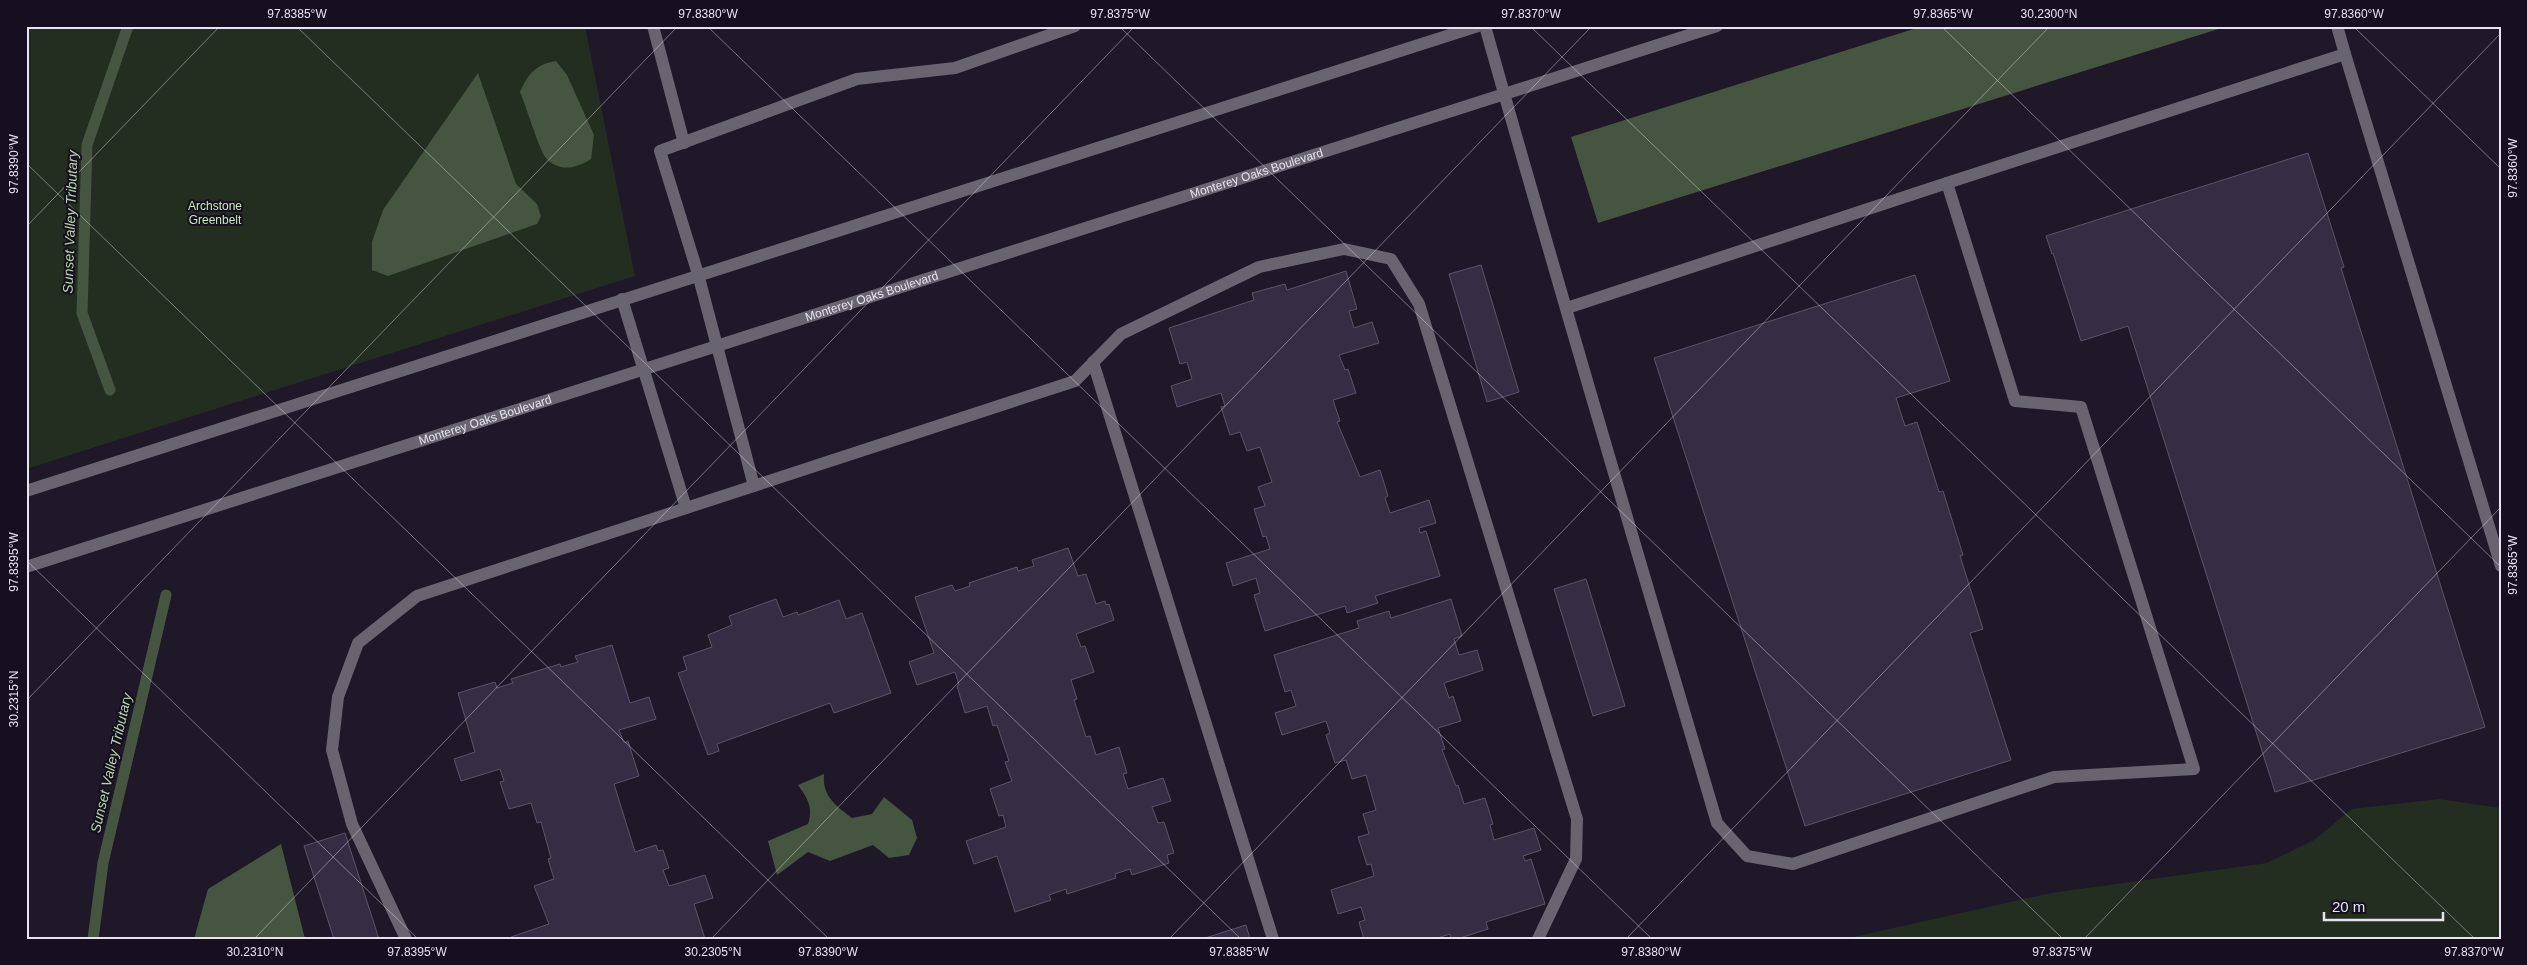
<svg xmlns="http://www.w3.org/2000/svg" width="2527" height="965" viewBox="0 0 2527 965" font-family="Helvetica,sans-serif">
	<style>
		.green { fill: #232d20 }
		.water { fill: #45553f }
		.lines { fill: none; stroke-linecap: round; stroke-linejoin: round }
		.stream { stroke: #45553f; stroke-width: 11 }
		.building { fill: #352d44; stroke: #5a5468 }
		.minor { stroke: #686570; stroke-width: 12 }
		.ticks { fill: none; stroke: #e7e3f0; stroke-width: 1; stroke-opacity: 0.45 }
		.labels { text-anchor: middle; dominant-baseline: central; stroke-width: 4; stroke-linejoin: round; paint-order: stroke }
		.street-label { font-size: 12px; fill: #e7e3f0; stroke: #150f1f }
		.park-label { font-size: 12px; fill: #c9ebbd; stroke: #150f1f }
		.water-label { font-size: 14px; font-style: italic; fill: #b6d8aa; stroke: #150f1f }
		.neatline { fill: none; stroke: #e7e3f0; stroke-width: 2 }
		.ticks-label { font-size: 12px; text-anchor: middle; fill: #e7e3f0 }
	</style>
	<rect width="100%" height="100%" fill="#1e1829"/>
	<g class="green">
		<polygon points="29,26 585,26 635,276 26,469 26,34"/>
		<polygon points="2439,799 2501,808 2501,939 1844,939 2051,893 2267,863 2314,840 2352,809"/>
	</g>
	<g class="water">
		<polygon points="1923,26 2228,26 1598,223 1571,137"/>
		<path d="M556,61L567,75L594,135L591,159C577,168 559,173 546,158C540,152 525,103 520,92C528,74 536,64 556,61Z"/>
		<polygon points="478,73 516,184 537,204 541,216 537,224 388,276 372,270 372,242 383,210"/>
		<path d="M824,774C822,796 836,806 852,818L872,814L884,797L912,820L917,838L909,855L889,858L873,845L830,861L808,852L777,875L768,841L808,824C814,808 807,798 798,785Z"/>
		<polygon points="281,844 305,939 194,939 208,889"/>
	</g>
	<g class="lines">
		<g class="stream">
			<polyline points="110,390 82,313 87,145 128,26"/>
			<polyline points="93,939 103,863 166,595"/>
		</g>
	</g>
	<g class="building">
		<polygon points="2308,153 2344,267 2341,268 2485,727 2275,792 2128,326 2081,341 2053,253 2052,254 2046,236"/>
		<polygon points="1481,265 1519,392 1487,402 1449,274"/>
		<polygon points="1346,271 1357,309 1349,311 1354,328 1372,322 1379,343 1339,355 1345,370 1348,369 1356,393 1333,400 1340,421 1337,422 1360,477 1380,470 1388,496 1385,498 1390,513 1429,500 1436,523 1419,528 1420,533 1426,531 1440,576 1375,596 1378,603 1347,613 1345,606 1265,631 1254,595 1260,593 1256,578 1233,586 1226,563 1270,549 1266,536 1263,537 1254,509 1265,506 1258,487 1272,482 1260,447 1247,451 1240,432 1230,435 1221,407 1225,406 1221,393 1177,407 1171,386 1192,379 1187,362 1180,364 1169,328 1254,300 1252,293 1285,284 1287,290"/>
		<polygon points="1915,275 1950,381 1896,398 1905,426 1917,422 1939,492 1943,491 1963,555 1960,556 1983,629 1970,633 2011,760 1805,826 1654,358"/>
		<polygon points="1068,548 1078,576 1086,574 1096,604 1105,601 1106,605 1109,604 1114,620 1076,634 1081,647 1085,646 1094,672 1071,680 1077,699 1074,700 1086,737 1090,736 1096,755 1119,747 1127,773 1123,774 1128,789 1163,778 1171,801 1152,807 1158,823 1164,822 1174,853 1167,855 1169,863 1132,875 1130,869 1115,874 1116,878 1067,894 1066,889 1049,895 1051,900 1015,912 997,856 974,864 966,841 1006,827 1003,815 999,816 990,789 1012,781 1005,762 1009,761 997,725 993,726 987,706 965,713 957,686 959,685 955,672 917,685 909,662 934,653 915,597 952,585 955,591 970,586 969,583 1017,567 1018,571 1034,566 1032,560"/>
		<polygon points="1586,579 1625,706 1593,716 1554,589"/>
		<polygon points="776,599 783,617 797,612 798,615 839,600 846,619 862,613 891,693 834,713 830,703 717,744 719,751 708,755 678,673 687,670 683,657 712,647 708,635 732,625 729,616"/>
		<polygon points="1451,599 1462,636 1454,639 1459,655 1477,650 1483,670 1444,683 1449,698 1453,696 1461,721 1438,728 1445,749 1442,750 1456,786 1458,785 1464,804 1485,798 1493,824 1490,825 1494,840 1534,828 1541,850 1523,856 1525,861 1531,859 1545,904 1486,922 1488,929 1457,939 1451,939 1450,934 1434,939 1364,939 1359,922 1365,920 1361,907 1338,914 1331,890 1374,876 1371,864 1367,865 1358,837 1369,834 1363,814 1376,810 1366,775 1352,779 1346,760 1335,763 1326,735 1330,733 1326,721 1282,735 1275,713 1296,706 1291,690 1285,692 1274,655 1359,628 1357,621 1389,611 1391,618"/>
		<polygon points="612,645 630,703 649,697 656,719 619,730 624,743 628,741 639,776 614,784 635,852 656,845 658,851 663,850 669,868 663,870 669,886 705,875 713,898 694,904 705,939 511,939 511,937 549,924 534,886 554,879 548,859 551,858 541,822 537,823 531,803 509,809 500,782 504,781 500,769 461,781 454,759 475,752 458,693 495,682 497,688 513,683 511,679 560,664 561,667 578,662 575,656"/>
		<polygon points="345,833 379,939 334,939 304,846"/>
		<polygon points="1246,925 1250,939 1202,939"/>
	</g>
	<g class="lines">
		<g class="minor">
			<polyline points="653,26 684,143"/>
			<path d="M1485,26C1560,293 1639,558 1717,823L1747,856L1793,864L2054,777L2194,769L2081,407L2015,401L1947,183L1567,308"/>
			<polyline points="2345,54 2501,566"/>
			<polyline points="1947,183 2345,54 2337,26"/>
			<polyline points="622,299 686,508"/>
			<polyline points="1093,362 1273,939"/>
			<polyline points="754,486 698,274 660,151 857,79 955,68 1075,26"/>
			<polyline points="26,491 1478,26"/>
			<path id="s1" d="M26,567L1717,26"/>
			<polyline points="406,939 352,824 332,750 338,697 358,643 417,596 1075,381 1121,334 1259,267 1344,249 1391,259 1419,304 1577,819 1576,859 1538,939"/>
		</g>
	</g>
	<path class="ticks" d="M296,26L1241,939M707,26L1652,939M1119,26L2063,939M1530,26L2475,939M1941,26L2501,567M2353,26L2501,169M26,163L829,939M26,227L220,26M26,560L418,939M26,701L678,26M254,939L1135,26M711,939L1592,26M1169,939L2050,26M1626,939L2501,33M2084,939L2501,507"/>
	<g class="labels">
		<g class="street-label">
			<text stroke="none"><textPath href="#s1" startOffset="1292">Monterey Oaks Boulevard</textPath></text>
			<text stroke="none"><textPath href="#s1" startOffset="888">Monterey Oaks Boulevard</textPath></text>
			<text stroke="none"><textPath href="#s1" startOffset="482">Monterey Oaks Boulevard</textPath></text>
		</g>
		<g class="park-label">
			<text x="215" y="206">Archstone<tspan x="215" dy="14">Greenbelt</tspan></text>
		</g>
		<g class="water-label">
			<text transform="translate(70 222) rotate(-88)">Sunset Valley Tributary</text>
			<text transform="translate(111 763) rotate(-77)">Sunset Valley Tributary</text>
		</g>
	</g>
	<rect width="2527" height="965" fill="none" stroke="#150f1f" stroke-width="55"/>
	<path d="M2324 912v8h119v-8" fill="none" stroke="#e7e3f0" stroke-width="2.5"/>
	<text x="2332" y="912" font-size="15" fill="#e7e3f0" stroke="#150f1f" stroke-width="4" paint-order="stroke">20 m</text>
	<rect x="28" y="28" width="2472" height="910" class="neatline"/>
	<g class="ticks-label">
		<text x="297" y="18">97.8385°W</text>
		<text x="708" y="18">97.8380°W</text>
		<text x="1120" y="18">97.8375°W</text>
		<text x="1531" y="18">97.8370°W</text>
		<text x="1943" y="18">97.8365°W</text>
		<text x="2049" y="18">30.2300°N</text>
		<text x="2354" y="18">97.8360°W</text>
		<text transform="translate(14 164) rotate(-90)" y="4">97.8390°W</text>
		<text transform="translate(2513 168) rotate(-90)" y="4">97.8360°W</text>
		<text transform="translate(14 562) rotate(-90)" y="4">97.8395°W</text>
		<text transform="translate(2513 565) rotate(-90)" y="4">97.8365°W</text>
		<text transform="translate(14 699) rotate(-90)" y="4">30.2315°N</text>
		<text x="255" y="956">30.2310°N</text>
		<text x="417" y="956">97.8395°W</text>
		<text x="713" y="956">30.2305°N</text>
		<text x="828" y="956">97.8390°W</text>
		<text x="1239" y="956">97.8385°W</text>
		<text x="1651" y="956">97.8380°W</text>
		<text x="2062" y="956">97.8375°W</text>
		<text x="2474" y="956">97.8370°W</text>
	</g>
</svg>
